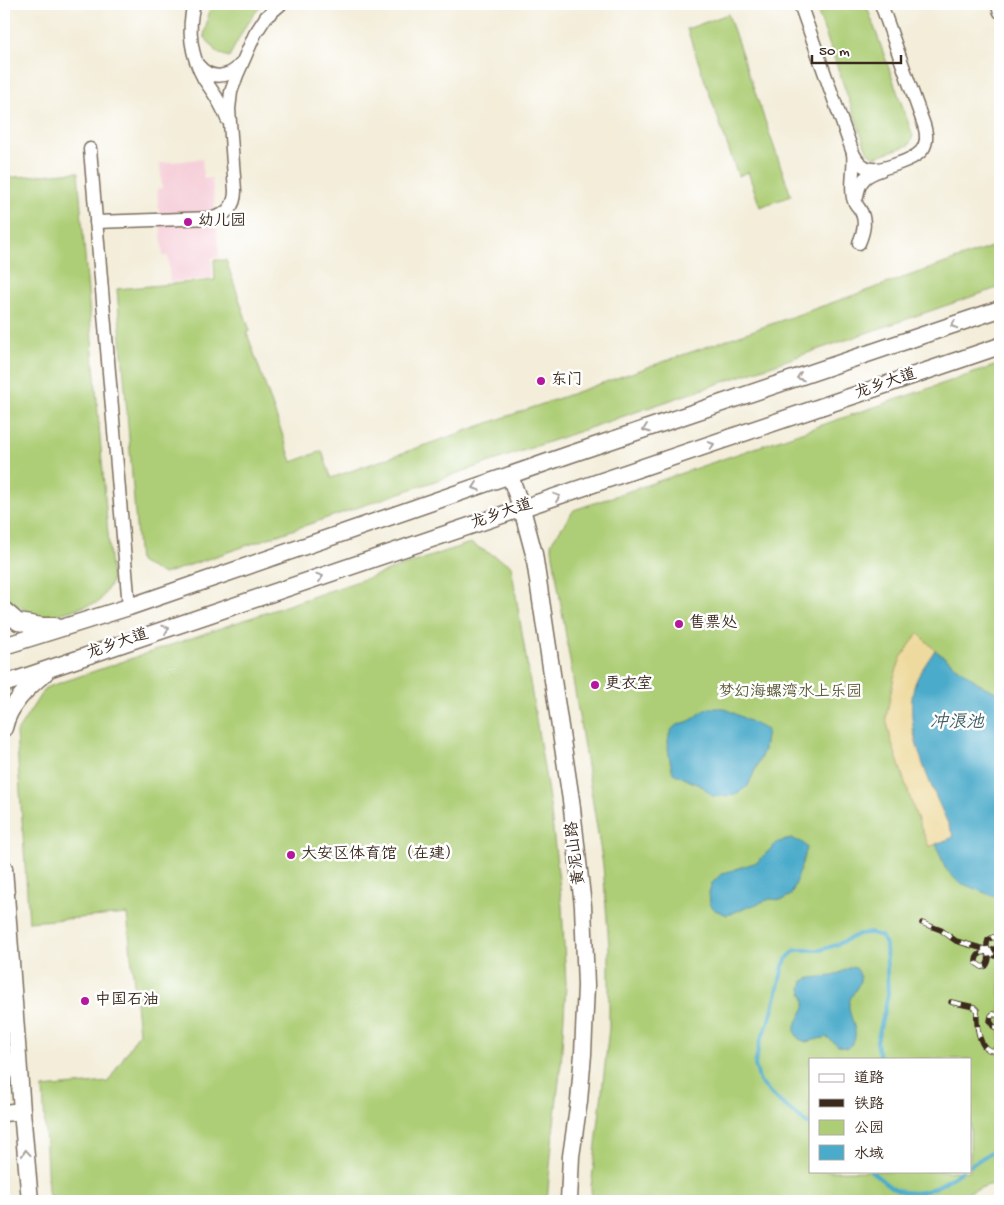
<svg xmlns="http://www.w3.org/2000/svg" width="1004" height="1205" viewBox="0 0 1004 1205" font-family="'Gochi Hand','LXGW WenKai TC',sans-serif">
	<style>
		.built { fill: #f6cfd9 }
		.green { fill: #adce76; stroke: #747c4a; fill-rule: evenodd }
		.sand { fill: #eeda9e; stroke: #94825e }
		.water { fill: #4babca; stroke: #436a74 }
		.lines { fill: none; stroke-linecap: round; stroke-linejoin: round }
		.stream { stroke: #4babca; stroke-width: 4 }
		.minor-casing { stroke: #7b6e5f; stroke-width: 15 }
		.major-casing { stroke: #7b6e5f; stroke-width: 19 }
		.minor { stroke: #fff; stroke-width: 12 }
		.major { stroke: #fff; stroke-width: 16 }
		.rail-casing { stroke: #3b2a1e; stroke-width: 5.5 }
		.rail { stroke: #fff; stroke-width: 4; stroke-dasharray: 11; stroke-linecap: butt }
		.oneway { stroke: #a79f9a }
		.poi-dot { fill: #b5179e; stroke: #fff; stroke-width: 2 }
		.labels { text-anchor: middle; dominant-baseline: central; stroke-width: 5; stroke-linejoin: round; paint-order: stroke }
		.poi-label { font-size: 16px; fill: #3b2a1e; stroke: #fff; text-anchor: start }
		.street-label { font-size: 16px; fill: #3b2a1e; stroke: #fff }
		.park-label { font-size: 16px; fill: #5d5b38; stroke: #fff }
		.water-label { font-size: 18px; font-style: italic; fill: #415e63; stroke: #fff }
	</style>
	<rect width="100%" height="100%" fill="#fff"/>
	<filter id="ink" filterUnits="userSpaceOnUse"><feTurbulence type="fractalNoise" baseFrequency=".02" numOctaves="2"/><feDisplacementMap in="SourceGraphic" scale="10" xChannelSelector="R" yChannelSelector="G"/><feConvolveMatrix kernelMatrix="1 2 1 2 8 2 1 2 1" color-interpolation-filters="sRGB"/></filter>
	<filter id="wash" filterUnits="userSpaceOnUse"><feTurbulence type="fractalNoise" baseFrequency=".0096" numOctaves="4" result="noise"/><feDisplacementMap in="SourceGraphic" scale="20" xChannelSelector="R" yChannelSelector="G"/><feGaussianBlur stdDeviation="1.12" result="paint"/><feColorMatrix in="noise" values="0 0 0 0 0 0 0 0 0 0 0 0 0 0 0 0 0 1.4 0 .05"/><feComposite in="paint" operator="in"/></filter>
	<g filter="url(#wash)">
		<rect width="100%" height="100%" fill="#f3edd9"/>
		<polygon class="built" points="202,159 204,179 212,178 219,257 211,258 212,278 170,282 168,256 163,256 157,189 162,188 160,163"/>
		<g class="green">
			<polygon points="211,4 262,4 246,25 229,57 217,53 204,36"/>
			<polygon points="815,4 866,4 913,136 909,145 875,157 867,151"/>
			<polygon points="728,14 791,196 760,207 748,172 738,176 687,29"/>
			<polygon points="78,172 112,582 99,602 42,619 6,599 4,575 4,178"/>
			<polygon points="1000,244 1000,287 164,574 139,562 117,289 215,280 214,260 226,260 250,331 247,333 292,462 322,451 331,478"/>
			<path d="M1000,364V1181L944,1201H592L591,1187L598,1128L609,1028V947L603,865L551,543L574,510ZM810,1059H970V1171H810Z"/>
			<polygon points="470,543 511,565 550,805 562,906 566,984 561,1064 553,1132 547,1201 50,1201 48,1190 43,1088 108,1082 139,1033 127,914 29,922 16,733 45,688"/>
		</g>
		<polygon class="sand" points="918,633 935,650 924,667 913,729 918,748 934,791 954,837 929,847 914,810 891,740 886,718 894,677 901,658"/>
		<g class="water">
			<path d="M935,650L981,685L1000,694V899L958,882L945,868L936,844L954,837C936,795 902,733 914,687C918,673 928,661 935,650Z"/>
			<path d="M709,708H724L767,730L764,750L748,786L735,795L724,796H712L703,787L673,773C670,761 663,736 674,727C679,723 687,723 693,719C700,714 700,712 709,708Z"/>
			<polygon points="791,839 802,842 807,848 796,883 791,895 782,900 770,899 727,915 715,910 710,904 709,892 712,883 721,874 757,862 778,842"/>
			<path d="M851,967L856,968C868,983 851,990 849,1004C848,1017 860,1030 853,1042C852,1045 849,1046 847,1048L838,1046L827,1037L806,1042L799,1039L795,1033V1026L805,1007V1000L801,989L803,981L810,978L833,976Z"/>
		</g>
		<g class="lines">
			<g class="stream">
				<polyline points="810,1126 774,1097 760,1082 755,1065 760,1041 770,1019 778,988 783,966 787,958 796,950 821,950 836,945 859,934 871,933 881,936 886,945 888,995 877,1042 879,1054 883,1059"/>
				<polyline points="970,1166 1000,1146"/>
				<path d="M871,1171C879,1177 887,1186 896,1190C923,1199 941,1185 962,1171"/>
			</g>
		</g>
	</g>
	<g filter="url(#ink)">
		<g class="lines">
			<g class="minor-casing">
				<g id="minor">
					<path d="M194,4C187,29 191,56 204,79C213,92 222,104 227,119"/>
					<path d="M800,4L853,153C863,174 878,171 897,164C917,157 932,150 924,125L881,4"/>
					<polyline points="997,4 1000,12"/>
					<path d="M199,66C210,80 229,78 240,65"/>
					<polyline points="90,149 129,607"/>
					<path d="M853,153C855,168 850,184 853,198C854,202 856,205 859,208C867,220 864,231 859,243"/>
					<path d="M857,197C859,180 866,175 881,170"/>
					<path d="M96,222L212,218C227,215 235,206 235,191L229,109L231,92L237,75L255,34L266,17L281,4"/>
				</g>
			</g>
			<g class="major-casing">
				<g id="major">
					<polyline points="510,476 522,509 534,554 571,800 583,906 586,986 583,1054 579,1101 571,1156 569,1201"/>
					<polyline points="4,610 18,622 42,626 55,626"/>
					<polyline points="4,646 129,607 568,455 1000,309"/>
					<polyline points="4,684 1000,346"/>
					<path d="M4,728C9,705 27,688 45,673"/>
					<polyline points="4,868 22,1111 30,1201"/>
					<polyline points="4,1113 22,1111"/>
				</g>
			</g>
			<use href="#minor" class="minor"/>
			<use href="#major" class="major"/>
			<g class="rail-casing">
				<g id="rail">
					<path d="M922,923L941,930L956,941L984,949C990,954 990,960 986,966L982,967L976,963C975,947 994,956 999,944L998,940L993,937L988,940C984,951 990,954 1000,958"/>
					<path d="M951,1002L974,1007L977,1010C976,1024 979,1060 1000,1048"/>
					<polyline points="1000,1016 993,1014 991,1016 990,1021 993,1026 1000,1030"/>
				</g>
			</g>
			<use href="#rail" class="rail"/>
		</g>
		<defs><path id="oneway-chevron" d="M-2-3.5L2.5 0L-2 3.5" fill="none" stroke-width="1.6" stroke-linecap="round" stroke-linejoin="round" transform="scale(1.25)"/></defs>
		<g class="oneway">
			<use href="#oneway-chevron" transform="translate(954 325) rotate(161)"/>
			<use href="#oneway-chevron" transform="translate(800 377) rotate(161)"/>
			<use href="#oneway-chevron" transform="translate(646 429) rotate(161)"/>
			<use href="#oneway-chevron" transform="translate(711 445) rotate(-19)"/>
			<use href="#oneway-chevron" transform="translate(476 487) rotate(161)"/>
			<use href="#oneway-chevron" transform="translate(557 497) rotate(-19)"/>
			<use href="#oneway-chevron" transform="translate(320 577) rotate(-19)"/>
			<use href="#oneway-chevron" transform="translate(166 629) rotate(-19)"/>
			<use href="#oneway-chevron" transform="translate(26 1153) rotate(-95)"/>
		</g>
	</g>
	<g class="poi-dot">
		<circle cx="188" cy="222" r="5"/>
		<circle cx="541" cy="381" r="5"/>
		<circle cx="679" cy="624" r="5"/>
		<circle cx="595" cy="685" r="5"/>
		<circle cx="291" cy="855" r="5"/>
		<circle cx="85" cy="1001" r="5"/>
	</g>
	<g class="labels">
		<g class="poi-label">
			<text x="198" y="222">幼儿园</text>
			<text x="551" y="381">东门</text>
			<text x="689" y="624">售票处</text>
			<text x="605" y="685">更衣室</text>
			<text x="301" y="855">大安区体育馆（在建）</text>
			<text x="95" y="1001">中国石油</text>
		</g>
		<g class="street-label">
			<text transform="translate(886 385) rotate(-19)">龙乡大道</text>
			<text transform="translate(502 515) rotate(-19)">龙乡大道</text>
			<text transform="translate(118 645) rotate(-19)">龙乡大道</text>
			<text transform="translate(577 853) rotate(-97)">黄泥山路</text>
		</g>
		<g class="park-label">
			<text x="790" y="693">梦幻海螺湾水上乐园</text>
		</g>
		<g class="water-label">
			<text x="957" y="723">冲浪池</text>
		</g>
	</g>
	<rect width="1004" height="1205" fill="none" stroke="#fff" stroke-width="20"/>
	<rect x="809" y="1058" width="162" height="115" fill="#ffffff" stroke="#b1aaa5"/>
	<rect x="819" y="1074" width="25" height="8" fill="#ffffff" stroke="#b1aaa5"/>
	<text x="854" y="1082" font-size="15" fill="#3b2a1e">道路</text>
	<rect x="819" y="1099" width="25" height="8" fill="#3b2a1e" stroke="#b1aaa5"/>
	<text x="854" y="1108" font-size="15" fill="#3b2a1e">铁路</text>
	<rect x="819" y="1120" width="25" height="15" fill="#adce76" stroke="#b1aaa5"/>
	<text x="854" y="1132" font-size="15" fill="#3b2a1e">公园</text>
	<rect x="819" y="1145" width="25" height="15" fill="#4babca" stroke="#b1aaa5"/>
	<text x="854" y="1158" font-size="15" fill="#3b2a1e">水域</text>
	<path d="M812 55v8h89v-8" fill="none" stroke="#3b2a1e" stroke-width="2.5"/>
	<text x="819" y="55" font-size="15" fill="#3b2a1e" stroke="#ffffff" stroke-width="4" paint-order="stroke">50 m</text>
</svg>
